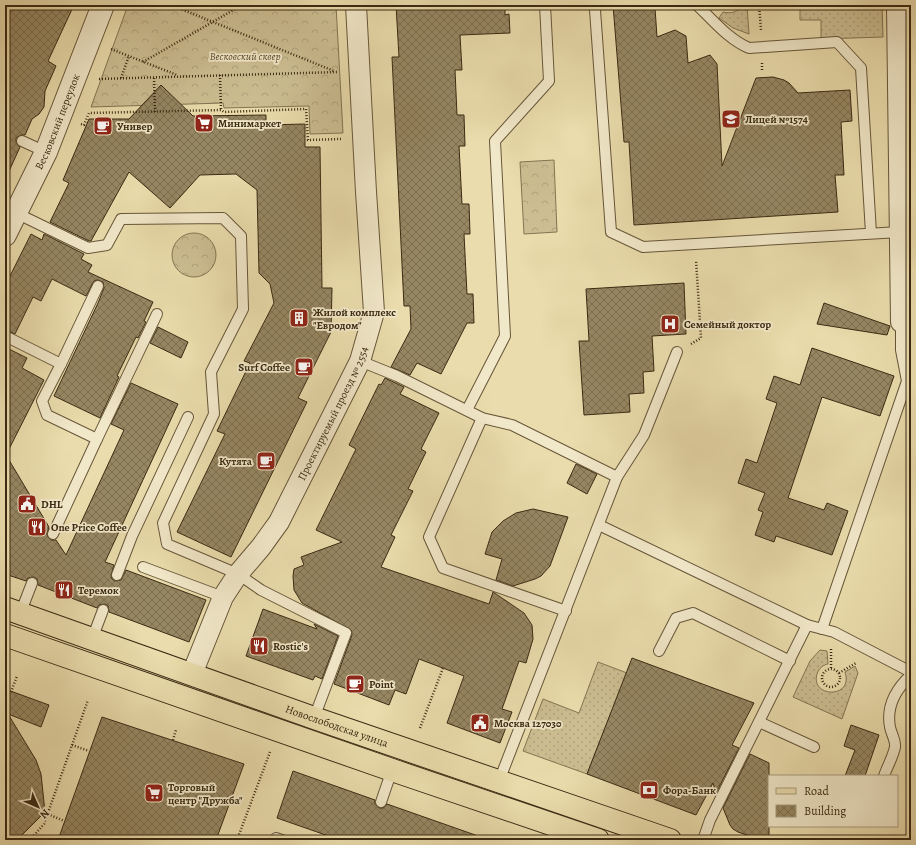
<svg xmlns="http://www.w3.org/2000/svg" width="916" height="845" viewBox="0 0 916 845" font-family="Alegreya,serif">
	<style>
		.grass { fill: url(#grass-dots); stroke: #847452 }
		.forest { fill: url(#forest-crowns); stroke: #847452 }
		.building { fill: url(#building-cross-hatch); stroke: #3b2a13 }
		.lines { fill: none; stroke-linecap: round; stroke-linejoin: round }
		.service-casing { stroke: #675639; stroke-width: 12 }
		.minor-casing { stroke: #675639; stroke-width: 22 }
		.tertiary-casing { stroke: #675639; stroke-width: 24 }
		.primary-casing { stroke: #3b2a13; stroke-width: 24 }
		.path { stroke: #3b2a13; stroke-width: 2.5; stroke-dasharray: 1 2; stroke-linecap: butt }
		.service { stroke: #f1e8c9; stroke-width: 10 }
		.minor { stroke: #f1e8c9; stroke-width: 20 }
		.tertiary { stroke: #f1e8c9; stroke-width: 22 }
		.primary { stroke: #eadcac; stroke-width: 22 }
		.labels { text-anchor: middle; dominant-baseline: central; stroke-width: 3.5; stroke-linejoin: round; paint-order: stroke }
		.park-label { font-size: 11px; font-style: italic; fill: #58482c; stroke: #f1e8c9 }
		.poi-label { font-size: 11px; font-weight: bold; fill: #3b2a13; stroke: #f1e8c9; text-anchor: start }
		.street-label { font-size: 11px; fill: #3b2a13; stroke: #f1e8c9 }
	</style>
	<defs>
		<pattern id="grass-dots" width="8" height="8" patternUnits="userSpaceOnUse"><rect width="8" height="8" fill="#ccbe92"/><path d="M2 2h.1M6 6h.1" fill="none" stroke="#b0a37d" stroke-width="1.8" stroke-linecap="round"/></pattern>
		<pattern id="forest-crowns" width="20" height="18" patternUnits="userSpaceOnUse"><rect width="20" height="18" fill="#ccbe92"/><path d="M2 6a3 3 0 1 1 6 0M12 15a3 3 0 1 1 6 0" fill="none" stroke="#b0a37d"/></pattern>
		<pattern id="building-cross-hatch" width="8" height="8" patternUnits="userSpaceOnUse"><rect width="8" height="8" fill="#968763"/><path d="M0 0l8 8M0 8l8-8" fill="none" stroke="#7c6f50"/></pattern>
	</defs>
	<rect width="100%" height="100%" fill="#eadcac"/>
	<filter id="stains"><feTurbulence type="fractalNoise" baseFrequency=".005" numOctaves="4"/><feColorMatrix values="0 0 0 0 .2 0 0 0 0 .09 0 0 0 0 .02 0 0 0 .5 -.17"/></filter>
	<radialGradient id="worn" r=".72"><stop offset=".6" stop-color="#630" stop-opacity="0"/><stop offset="1" stop-color="#630" stop-opacity=".3"/></radialGradient>
	<g class="grass">
		<path d="M742,5H747L749,34L733,28L719,18L723,12C731,14 738,12 742,5Z"/>
		<polygon points="800,5 882,5 883,37 821,39 821,20 800,20"/>
		<path d="M820,650L827,651L828,664C823,665 819,668 817,674C810,698 854,699 845,672L855,666L858,673L842,719L793,697L810,661Z"/>
		<polygon points="598,662 627,673 587,774 523,751 543,699 579,713"/>
	</g>
	<g class="forest">
		<polygon points="128,5 336,5 343,133 310,134 309,106 224,108 223,103 91,107"/>
		<polygon points="554,160 557,232 524,234 520,162"/>
		<circle cx="194" cy="255" r="22"/>
	</g>
	<g class="building">
		<polygon points="5,5 74,5 48,61 56,66 45,91 44,107 39,114 32,119 25,135 21,135 16,138 16,142 20,147 5,180"/>
		<polygon points="396,5 505,5 505,15 509,14 510,33 460,35 462,70 455,70 457,115 464,115 465,146 459,146 462,204 469,204 470,234 464,234 467,294 473,294 474,323 467,323 441,374 417,363 410,375 391,367 411,329 410,306 404,306 392,57 399,57"/>
		<polygon points="613,5 648,5 655,8 657,37 675,30 686,36 688,63 710,55 717,64 722,166 756,78 773,77 784,80 789,83 798,93 850,90 852,121 841,122 844,175 835,175 838,212 634,225 629,142 624,142"/>
		<polygon points="161,85 193,116 266,115 266,125 305,124 305,147 320,147 322,288 332,288 331,332 298,398 307,402 231,557 177,532 225,434 217,431 250,363 244,361 274,303 270,284 259,273 257,190 236,174 200,175 170,208 129,172 91,241 89,241 50,222 69,183 63,180 89,119 129,119"/>
		<polygon points="31,234 42,240 44,234 84,254 81,259 92,265 88,272 153,302 144,321 146,322 138,338 136,337 117,376 119,377 100,418 54,396 98,303 104,288 103,282 98,280 94,281 86,296 52,279 41,301 33,297 15,334 5,330 5,286"/>
		<polygon points="684,283 686,334 652,336 654,371 643,372 644,393 629,394 630,412 584,415 579,341 589,341 586,289"/>
		<polygon points="824,303 890,326 887,335 817,324"/>
		<polygon points="158,327 188,342 181,358 150,343"/>
		<polygon points="5,343 9,345 7,348 27,358 22,368 44,380 6,455 49,527 47,534 48,537 51,540 56,540 66,555 124,430 111,424 131,383 178,404 105,562 114,565 111,576 112,579 115,581 121,580 126,570 206,600 189,642 109,612 108,606 105,604 99,605 97,608 38,585 37,579 34,577 28,578 26,581 5,574"/>
		<polygon points="812,348 894,376 880,416 822,397 788,498 824,510 827,503 848,511 832,555 776,536 774,542 755,535 763,512 758,510 765,493 738,483 746,459 757,463 777,403 766,399 774,376 800,385"/>
		<polygon points="385,378 404,387 400,394 439,413 421,449 426,452 408,489 413,491 391,535 395,537 381,567 489,604 493,592 496,594 524,613 532,625 533,639 526,663 519,661 502,709 512,712 500,743 447,723 464,676 419,659 406,694 395,690 389,705 334,684 352,635 351,630 302,603 294,590 293,576 294,569 304,565 301,557 342,542 316,530 356,449 349,445 379,384 381,385"/>
		<polygon points="576,464 597,474 587,494 567,483"/>
		<polygon points="533,509 568,517 550,566 541,576 535,579 513,586 496,580 502,559 485,554 492,532 503,521 516,513"/>
		<polygon points="263,609 317,629 314,624 338,636 322,679 315,676 313,680 246,656"/>
		<polygon points="632,658 754,703 732,745 739,748 716,793 713,783 696,815 587,774"/>
		<polygon points="5,689 49,705 41,727 8,714 36,760 41,774 45,812 17,840 5,840"/>
		<polygon points="102,717 244,764 216,840 58,840"/>
		<polygon points="851,725 879,735 865,776 845,776 855,750 844,746"/>
		<polygon points="750,754 769,763 769,840 762,840 738,832 733,829 730,825 723,808"/>
		<polygon points="293,771 375,800 375,804 379,808 383,808 387,804 481,837 480,840 340,840 277,818"/>
	</g>
	<g class="lines">
		<g class="service-casing">
			<g id="service">
				<polyline points="597,5 595,10 611,232 643,247 900,232"/>
				<path d="M697,5C713,20 728,39 749,48L837,42L861,68L871,233"/>
				<polyline points="22,141 46,152"/>
				<polyline points="16,213 88,248 107,245 121,219 223,218 241,236 243,309 211,372 214,414 163,523 167,544 238,574 261,590 346,633 314,718"/>
				<polyline points="901,322 911,339"/>
				<polyline points="5,336 61,364 42,401 47,415 97,439 53,534"/>
				<polyline points="360,361 397,376 482,418 512,425 617,477 499,781"/>
				<polyline points="61,364 98,286"/>
				<polyline points="467,410 505,336 495,141 549,81 545,5"/>
				<polyline points="482,418 429,537 443,568 566,611"/>
				<polyline points="97,439 157,314"/>
				<polyline points="617,477 644,435 677,352"/>
				<polyline points="599,525 807,625"/>
				<polyline points="143,567 223,597"/>
				<polyline points="117,575 132,536 188,417"/>
				<polyline points="20,614 32,583"/>
				<polyline points="822,629 907,381 901,350 901,322"/>
				<polyline points="92,639 103,610"/>
				<polyline points="659,651 676,618 693,613 790,661"/>
				<polyline points="759,722 814,747"/>
				<path d="M884,776C887,767 893,757 895,747C896,741 891,733 890,727C886,706 897,688 911,675"/>
				<polyline points="381,802 392,770"/>
				<polyline points="276,838 282,840"/>
				<polyline points="703,840 710,820 807,625 834,632 911,672"/>
			</g>
		</g>
		<g class="minor-casing">
			<g id="minor">
				<polyline points="897,5 901,322"/>
				<path id="s1" d="M192,674L223,597L238,574L261,547L279,522L360,361L374,312L366,192L356,5"/>
			</g>
		</g>
		<g class="tertiary-casing">
			<g id="tertiary">
				<path id="s2" d="M5,235L46,152L103,5"/>
			</g>
		</g>
		<g class="primary-casing">
			<g id="primary">
				<path id="s3" d="M5,608L314,718L670,840"/>
				<polyline points="5,635 392,770 598,840"/>
			</g>
		</g>
		<g class="path">
			<polyline points="171,5 334,71"/>
			<polyline points="724,5 729,7 735,5"/>
			<polyline points="759,5 761,30"/>
			<polyline points="111,49 177,75"/>
			<polyline points="143,62 242,5"/>
			<polyline points="762,63 762,72"/>
			<polyline points="220,75 221,110"/>
			<polyline points="121,78 129,56"/>
			<polyline points="154,78 155,112"/>
			<polyline points="99,79 338,72"/>
			<polyline points="81,124 84,125 89,113 221,110 224,112 306,109 308,140 341,139"/>
			<polyline points="691,344 701,338 696,260"/>
			<polyline points="831,649 831,669"/>
			<circle cx="831" cy="678" r="9"/>
			<polyline points="839,673 856,663"/>
			<polyline points="11,692 17,676"/>
			<polyline points="420,728 443,668"/>
			<polyline points="173,740 176,730"/>
			<polyline points="72,745 89,751"/>
			<polyline points="48,814 64,821"/>
			<polyline points="30,840 44,824 88,700"/>
			<polyline points="237,840 270,752"/>
		</g>
		<use href="#service" class="service"/>
		<use href="#minor" class="minor"/>
		<use href="#tertiary" class="tertiary"/>
		<use href="#primary" class="primary"/>
	</g>
	<defs>
		<g id="school-square" transform="scale(1)"><rect x="-9" y="-9" width="18" height="18" rx="4" fill="#8f2418" stroke="#f1e8c9"/><path d="M0-5L7-2L0 1L-7-2ZM-4 1L0 2.5L4 1V4Q0 6-4 4Z" fill="#fff"/></g>
		<g id="supermarket-square" transform="scale(1)"><rect x="-9" y="-9" width="18" height="18" rx="4" fill="#8f2418" stroke="#f1e8c9"/><path d="M-6-5.5h2.5l.6 2H6L4.5 2H-2.5L-4.4-4H-6ZM-1.5 3.2a1.3 1.3 0 1 0 .1 0ZM3 3.2a1.3 1.3 0 1 0 .1 0Z" fill="#fff"/></g>
		<g id="cafe-square" transform="scale(1)"><rect x="-9" y="-9" width="18" height="18" rx="4" fill="#8f2418" stroke="#f1e8c9"/><path d="M-5.5-4.5H6V0H3Q3 3.5 0 3.5H-2.5Q-5.5 3.5-5.5 0ZM3-3.2v2h1.7v-2ZM-6 4.5H4V6H-6Z" fill="#fff"/></g>
		<g id="building-square" transform="scale(1)"><rect x="-9" y="-9" width="18" height="18" rx="4" fill="#8f2418" stroke="#f1e8c9"/><path d="M-4-6H4V6H1V3H-1V6H-4ZM-2.5-4.3h1.7v1.8h-1.7ZM.8-4.3h1.7v1.8H.8ZM-2.5-1h1.7V.8h-1.7ZM.8-1h1.7V.8H.8Z" fill="#fff"/></g>
		<g id="hospital-square" transform="scale(1)"><rect x="-9" y="-9" width="18" height="18" rx="4" fill="#8f2418" stroke="#f1e8c9"/><path d="M-5-5h3v3.5h4V-5h3V5h-3V1.5h-4V5h-3Z" fill="#fff"/></g>
		<g id="civic-square" transform="scale(1)"><rect x="-9" y="-9" width="18" height="18" rx="4" fill="#8f2418" stroke="#f1e8c9"/><path d="M-.6-6.5H3V-4.5H.6V-3L4-1V1h2V6H-6V1h2V-1L-.6-3ZM-1.2 2.5V6h2.4V2.5Z" fill="#fff"/></g>
		<g id="restaurant-square" transform="scale(1)"><rect x="-9" y="-9" width="18" height="18" rx="4" fill="#8f2418" stroke="#f1e8c9"/><path d="M-5-6h1v4h1v-4h1v4h1v-4h1v5L-1.5 .5V6h-2V.5L-5-1ZM5-6V6H3V1.5H1.5Q1.5-4 5-6Z" fill="#fff"/></g>
		<g id="bank-square" transform="scale(1)"><rect x="-9" y="-9" width="18" height="18" rx="4" fill="#8f2418" stroke="#f1e8c9"/><path d="M-6-4H6V4H-6ZM0-2.3a2.3 2.3 0 1 0 0 4.6a2.3 2.3 0 1 0 0-4.6Z" fill="#fff"/></g>
	</defs>
	<g fill-rule="evenodd">
		<use href="#school-square" x="731" y="119"/>
		<use href="#supermarket-square" x="204" y="123"/>
		<use href="#cafe-square" x="103" y="126"/>
		<use href="#building-square" x="299" y="318"/>
		<use href="#hospital-square" x="670" y="324"/>
		<use href="#cafe-square" x="304" y="367"/>
		<use href="#cafe-square" x="266" y="461"/>
		<use href="#civic-square" x="27" y="504"/>
		<use href="#restaurant-square" x="37" y="527"/>
		<use href="#restaurant-square" x="64" y="590"/>
		<use href="#restaurant-square" x="259" y="646"/>
		<use href="#cafe-square" x="355" y="684"/>
		<use href="#civic-square" x="480" y="723"/>
		<use href="#bank-square" x="649" y="790"/>
		<use href="#supermarket-square" x="154" y="793"/>
	</g>
	<g class="labels">
		<g class="park-label">
			<text x="245" y="56">Весковский сквер</text>
		</g>
		<g class="poi-label">
			<text x="745" y="119">Лицей №1574</text>
			<text x="218" y="123">Минимаркет</text>
			<text x="117" y="126">Универ</text>
			<text x="313" y="312">Жилой комплекс<tspan x="313" dy="13">"Евродом"</tspan></text>
			<text x="684" y="324">Семейный доктор</text>
			<text x="290" y="367" text-anchor="end">Surf Coffee</text>
			<text x="252" y="461" text-anchor="end">Кутята</text>
			<text x="41" y="504">DHL</text>
			<text x="51" y="527">One Price Coffee</text>
			<text x="78" y="590">Теремок</text>
			<text x="273" y="646">Rostic's</text>
			<text x="369" y="684">Point</text>
			<text x="494" y="723">Москва 127030</text>
			<text x="168" y="787">Торговый<tspan x="168" dy="13">центр "Дружба"</tspan></text>
			<text x="663" y="790">Фора-Банк</text>
		</g>
		<g class="street-label">
			<text stroke="none"><textPath href="#s2" startOffset="125">Весковский переулок</textPath></text>
			<text stroke="none"><textPath href="#s1" startOffset="298">Проектируемый проезд № 2554</textPath></text>
			<text stroke="none"><textPath href="#s3" startOffset="352">Новослободская улица</textPath></text>
		</g>
	</g>
	<rect width="916" height="845" fill="none" stroke="#eadcac" stroke-width="20"/>
	<rect x="6" y="6" width="904" height="833" fill="none" stroke="#3b2a13" stroke-width="2"/>
	<rect x="10" y="10" width="896" height="825" fill="none" stroke="#3b2a13"/>
	<rect x="768" y="775" width="130" height="52" fill="#f1e8c9" stroke="#a89c80"/>
	<rect x="776" y="788" width="20" height="6" fill="#eadcac" stroke="#a89c80"/>
	<text x="804" y="795" font-size="12" fill="#3b2a13">Road</text>
	<rect x="776" y="805" width="20" height="12" fill="url(#building-cross-hatch)" stroke="#a89c80"/>
	<text x="804" y="815" font-size="12" fill="#3b2a13">Building</text>
	<g transform="translate(38 807) rotate(135)" stroke="#f1e8c9" stroke-width="3" paint-order="stroke">
	<path d="M0-3L7 15L0 10L-7 15Z" fill="#3b2a13"/>
	<text y="-6" font-size="11" font-weight="bold" text-anchor="middle" fill="#3b2a13">N</text>
	</g>
	<rect width="100%" height="100%" filter="url(#stains)"/>
	<rect width="100%" height="100%" fill="url(#worn)"/>
</svg>
